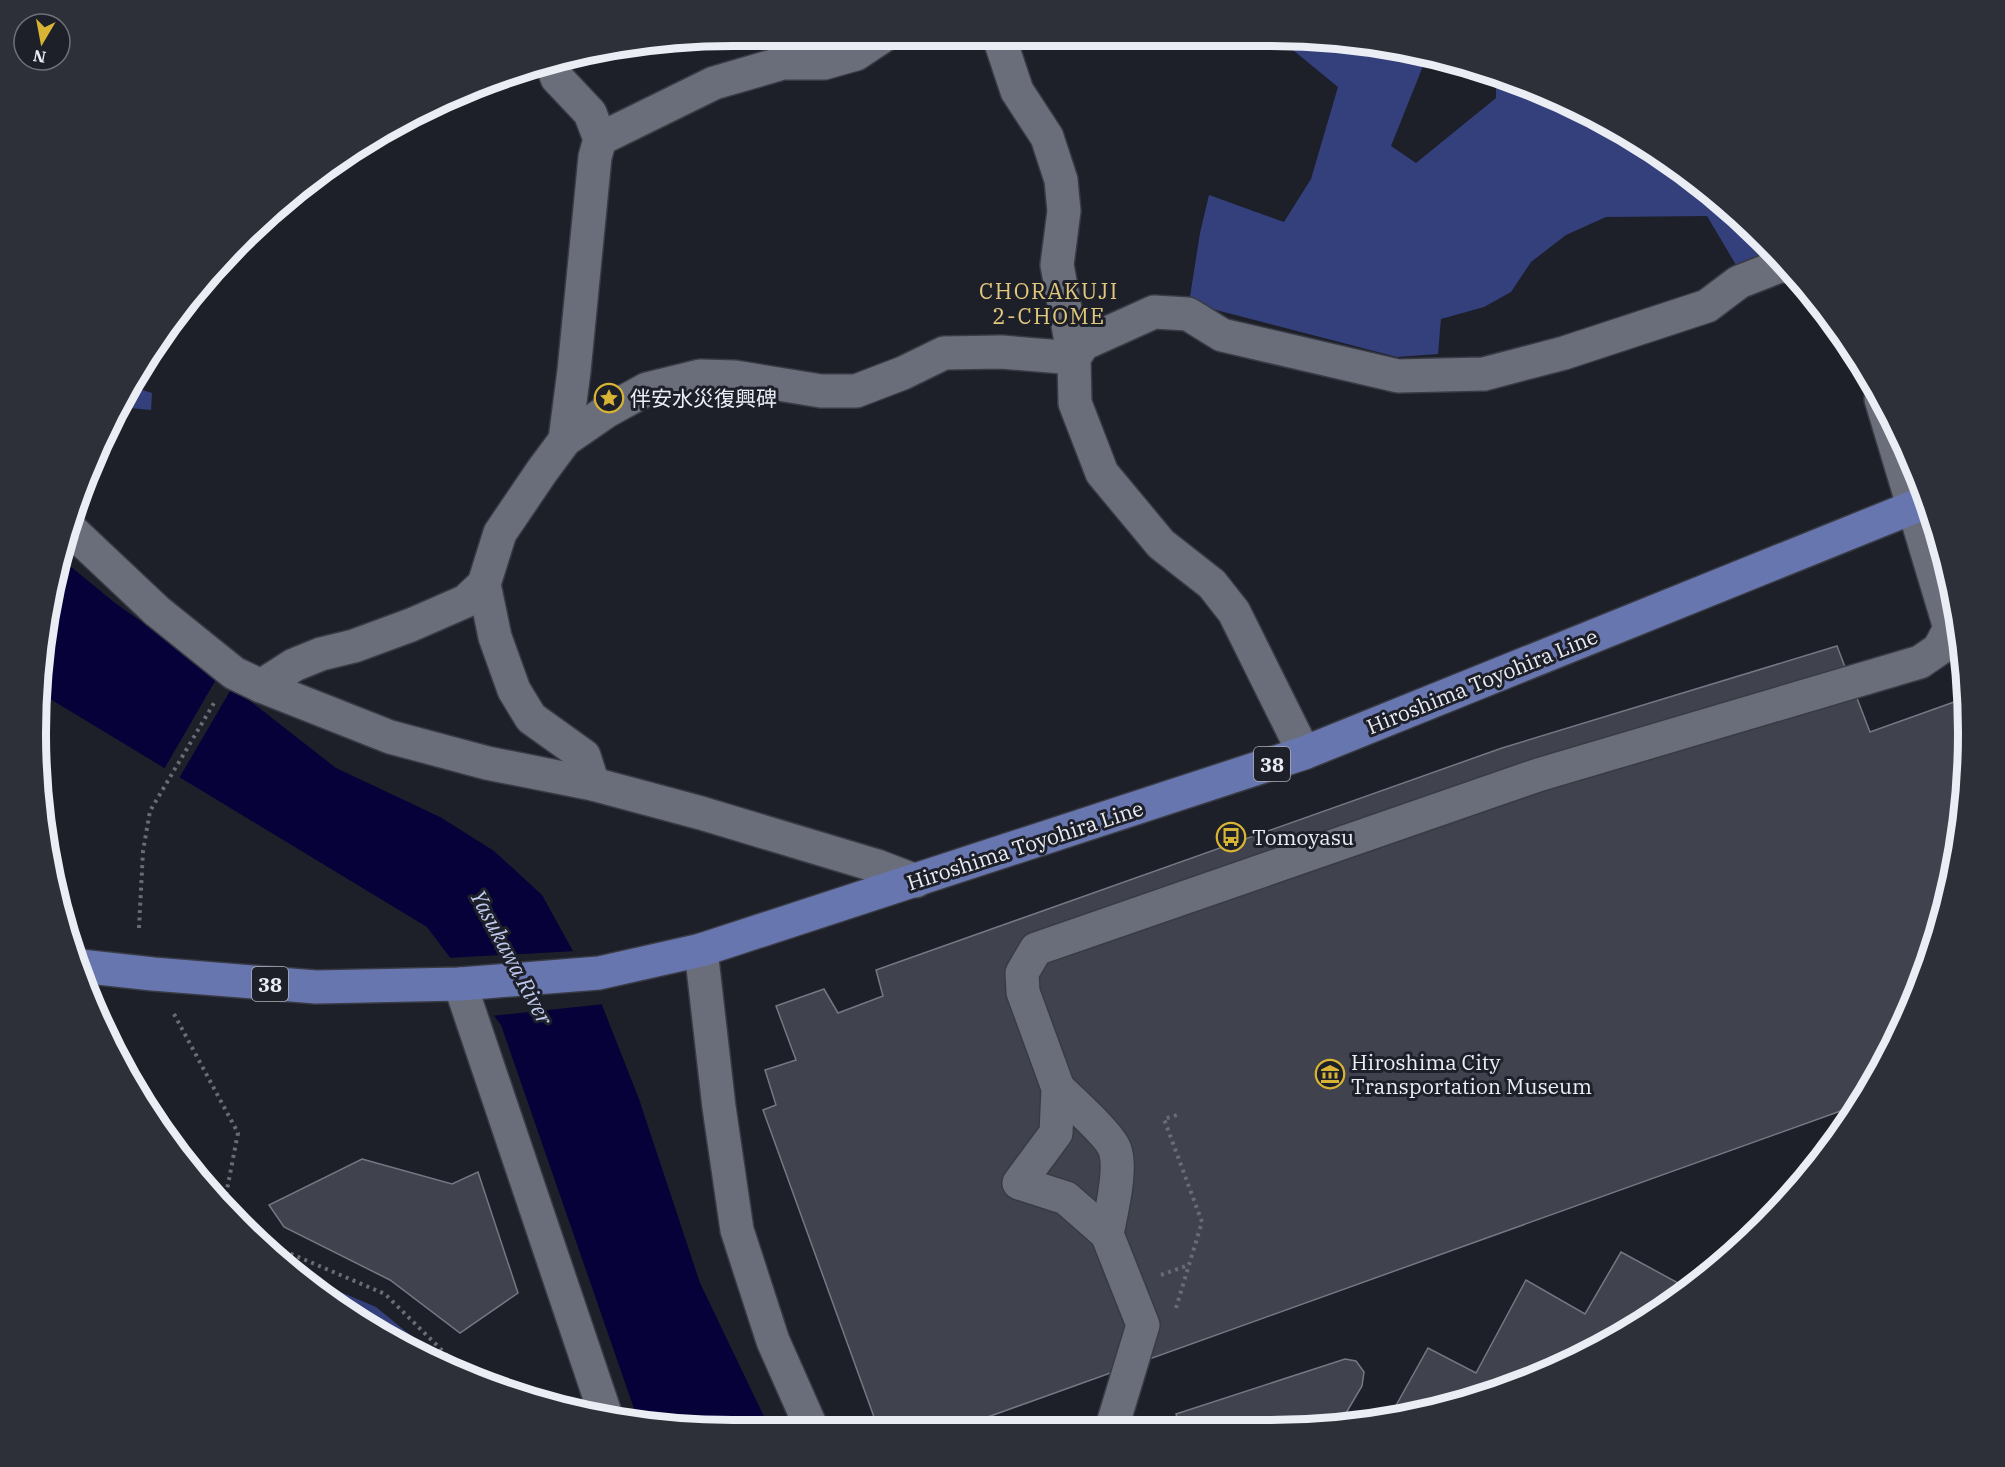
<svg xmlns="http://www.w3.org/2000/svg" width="2005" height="1467" viewBox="0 0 2005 1467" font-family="'IBM Plex Serif','Noto Sans JP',serif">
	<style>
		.forest { fill: #34407c }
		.water { fill: #060139 }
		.pier { fill: #1d1f29 }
		.building { fill: #40434e; stroke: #747884; stroke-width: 1.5 }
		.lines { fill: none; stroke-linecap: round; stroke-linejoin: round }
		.minor-casing { stroke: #393b44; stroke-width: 36 }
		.major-casing { stroke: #393b44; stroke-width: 36 }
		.path { stroke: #6a6c75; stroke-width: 4; stroke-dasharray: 3 4.5; stroke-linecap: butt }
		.minor { stroke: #6a6e7a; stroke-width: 33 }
		.major { stroke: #6876af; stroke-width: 33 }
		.labels { text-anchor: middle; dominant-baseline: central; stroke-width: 6; stroke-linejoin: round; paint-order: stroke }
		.shield { fill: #1d1f29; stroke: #adafb7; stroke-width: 1.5 }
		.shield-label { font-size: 20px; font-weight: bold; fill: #ebedf4 }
		.poi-label { font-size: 21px; fill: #ebedf4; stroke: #1d1f29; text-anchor: start }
		.street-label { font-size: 21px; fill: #ebedf4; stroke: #1d1f29 }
		.neighbourhood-label { font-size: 22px; letter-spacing: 1.5px; fill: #e1c87c; stroke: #1d1f29 }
		.water-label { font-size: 22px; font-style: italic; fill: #bfcaee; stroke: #1d1f29 }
		.rim { fill: none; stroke: #ebedf4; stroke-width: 8 }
	</style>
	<rect width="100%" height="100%" fill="#1d1f29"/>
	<g class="forest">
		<polygon points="1277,37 1317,37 1427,56 1391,146 1416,163 1496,98 1496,75 1539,89 1659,153 1732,209 1779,260 1739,270 1707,216 1606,217 1566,235 1531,262 1511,292 1484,307 1441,319 1438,354 1397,357 1189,303 1200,233 1209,195 1284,222 1311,179 1338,87"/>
		<polygon points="133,387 152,393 151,410 120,407"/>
		<polygon points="291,1271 376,1307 420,1343 439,1362 385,1338"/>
	</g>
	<polygon class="water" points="59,557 115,603 218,676 336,768 440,817 494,851 542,895 600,1000 639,1099 700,1283 770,1429 688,1429 638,1420 501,1025 427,927 42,694 42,642"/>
	<g class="pier">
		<polygon points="218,676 233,686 178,780 163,771"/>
		<polygon points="576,951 605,1004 491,1016 446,958"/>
	</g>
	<g class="building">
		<polygon points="1837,646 1870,732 1954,702 1967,688 1963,824 1932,957 1876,1082 1860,1104 957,1428 878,1428 763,1110 776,1105 765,1070 796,1060 776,1006 824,989 838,1013 883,996 876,970 1502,748"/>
		<polygon points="362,1159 452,1184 478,1172 518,1293 460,1333 390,1280 284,1227 269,1205"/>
		<polygon points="1621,1252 1691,1290 1539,1378 1389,1418 1428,1348 1476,1373 1526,1280 1585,1314"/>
		<polygon points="1345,1359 1356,1361 1364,1372 1362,1386 1339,1425 1171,1426 1179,1424 1176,1414"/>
	</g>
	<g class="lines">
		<g class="minor-casing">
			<g id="minor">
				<polyline points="551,60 557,78 590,113 600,139 595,157 574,371 565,440 542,471 500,533 484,584 495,637 514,690 531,718 584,756 593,784"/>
				<polyline points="600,139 714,83 783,63 824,63 856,54 883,36"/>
				<polyline points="565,440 607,411 647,389 700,376 735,377 821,391 856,391 903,373 944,353 1001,352 1074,358 1057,265 1064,211 1061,180 1047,137 1017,91 999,37"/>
				<polyline points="69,528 157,611 234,673 261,686 390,737 487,763 593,784 701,813 877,866 916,881"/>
				<polyline points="261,686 294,665 321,654 354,646 411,625 466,601 484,584"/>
				<polyline points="1304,753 1234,612 1212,584 1161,544 1102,473 1075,403 1074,358 1083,344 1154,312 1188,314 1222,335 1398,376 1484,374 1564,353 1707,306 1739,282 1777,267 1785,266"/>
				<polyline points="701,950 719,1107 737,1230 773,1341 812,1429"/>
				<polyline points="460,984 605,1413"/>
				<path d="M1058,1088C1070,1100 1111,1136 1115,1150C1122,1170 1111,1213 1107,1234"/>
				<polyline points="1112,1427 1143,1325 1107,1234 1066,1198 1019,1183 1056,1133 1058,1088 1023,992 1022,973 1036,949 1538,775 1920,662 1939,649 1950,628 1881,399"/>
			</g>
		</g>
		<g class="major-casing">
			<polyline id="major" points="80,966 153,974 316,987 460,984 599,973 701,950 1304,753 1926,502"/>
		</g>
		<g class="path">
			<polyline points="139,928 143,851 150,811 214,703"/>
			<polyline points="174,1014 238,1133 224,1205"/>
			<polyline points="256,1239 385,1294 467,1375"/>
			<polyline points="1161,1275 1189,1265"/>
			<polyline points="1176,1308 1202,1222 1164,1119 1177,1115"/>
		</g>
		<use href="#minor" class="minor"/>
		<use href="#major" class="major"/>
	</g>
	<defs>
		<g id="sight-ring" transform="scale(1.5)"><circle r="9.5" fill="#1d1f29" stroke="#d8b434" stroke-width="1.5"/><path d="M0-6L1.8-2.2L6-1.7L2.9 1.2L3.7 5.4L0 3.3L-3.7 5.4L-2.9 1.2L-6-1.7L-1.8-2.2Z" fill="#d8b434"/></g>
		<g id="bus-ring" transform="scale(1.5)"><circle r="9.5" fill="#1d1f29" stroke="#d8b434" stroke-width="1.5"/><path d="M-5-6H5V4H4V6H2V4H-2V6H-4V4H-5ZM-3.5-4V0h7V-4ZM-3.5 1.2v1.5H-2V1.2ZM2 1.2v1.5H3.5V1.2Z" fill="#d8b434"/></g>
		<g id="museum-ring" transform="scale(1.5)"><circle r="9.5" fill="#1d1f29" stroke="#d8b434" stroke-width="1.5"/><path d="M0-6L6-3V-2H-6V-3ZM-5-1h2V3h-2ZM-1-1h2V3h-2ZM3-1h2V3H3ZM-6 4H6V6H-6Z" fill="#d8b434"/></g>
	</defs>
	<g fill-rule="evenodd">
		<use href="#sight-ring" x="609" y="398"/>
		<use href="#bus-ring" x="1231" y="837"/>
		<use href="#museum-ring" x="1330" y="1074"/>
	</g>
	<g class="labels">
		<g class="shield">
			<rect x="1254" y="747" width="36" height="34" rx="4.5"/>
			<rect x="252" y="967" width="36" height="34" rx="4.5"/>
		</g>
		<g class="shield-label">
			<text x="1272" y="764">38</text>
			<text x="270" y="984">38</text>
		</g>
		<g class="poi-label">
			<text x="630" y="398">伴安水災復興碑</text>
			<text x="1252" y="837">Tomoyasu</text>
			<text x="1351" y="1062">Hiroshima City<tspan x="1351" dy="24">Transportation Museum</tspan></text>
		</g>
		<g class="street-label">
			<text transform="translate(1482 681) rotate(-22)">Hiroshima Toyohira Line</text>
			<text transform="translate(1025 845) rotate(-18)">Hiroshima Toyohira Line</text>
		</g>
		<g class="neighbourhood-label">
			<text x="1049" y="290">CHORAKUJI<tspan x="1049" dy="25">2-CHOME</tspan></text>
		</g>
		<g class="water-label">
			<text transform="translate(512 957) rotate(62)">Yasukawa River</text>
		</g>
	</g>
	<path d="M0 0H2005V1467H0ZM733 46H1271A687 687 0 0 1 1958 733V733A687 687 0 0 1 1271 1420H733A687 687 0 0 1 46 733V733A687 687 0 0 1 733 46Z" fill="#2d2f39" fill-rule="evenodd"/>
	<path class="rim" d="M733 46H1271A687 687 0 0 1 1958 733V733A687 687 0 0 1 1271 1420H733A687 687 0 0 1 46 733V733A687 687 0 0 1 733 46Z"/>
	<g transform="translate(42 42) rotate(190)"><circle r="28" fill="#1d1f29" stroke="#6f717a" stroke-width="1.5"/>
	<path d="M0-4.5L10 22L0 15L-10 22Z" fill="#d8b434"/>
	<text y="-9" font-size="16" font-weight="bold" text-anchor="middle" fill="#ebedf4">N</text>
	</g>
</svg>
